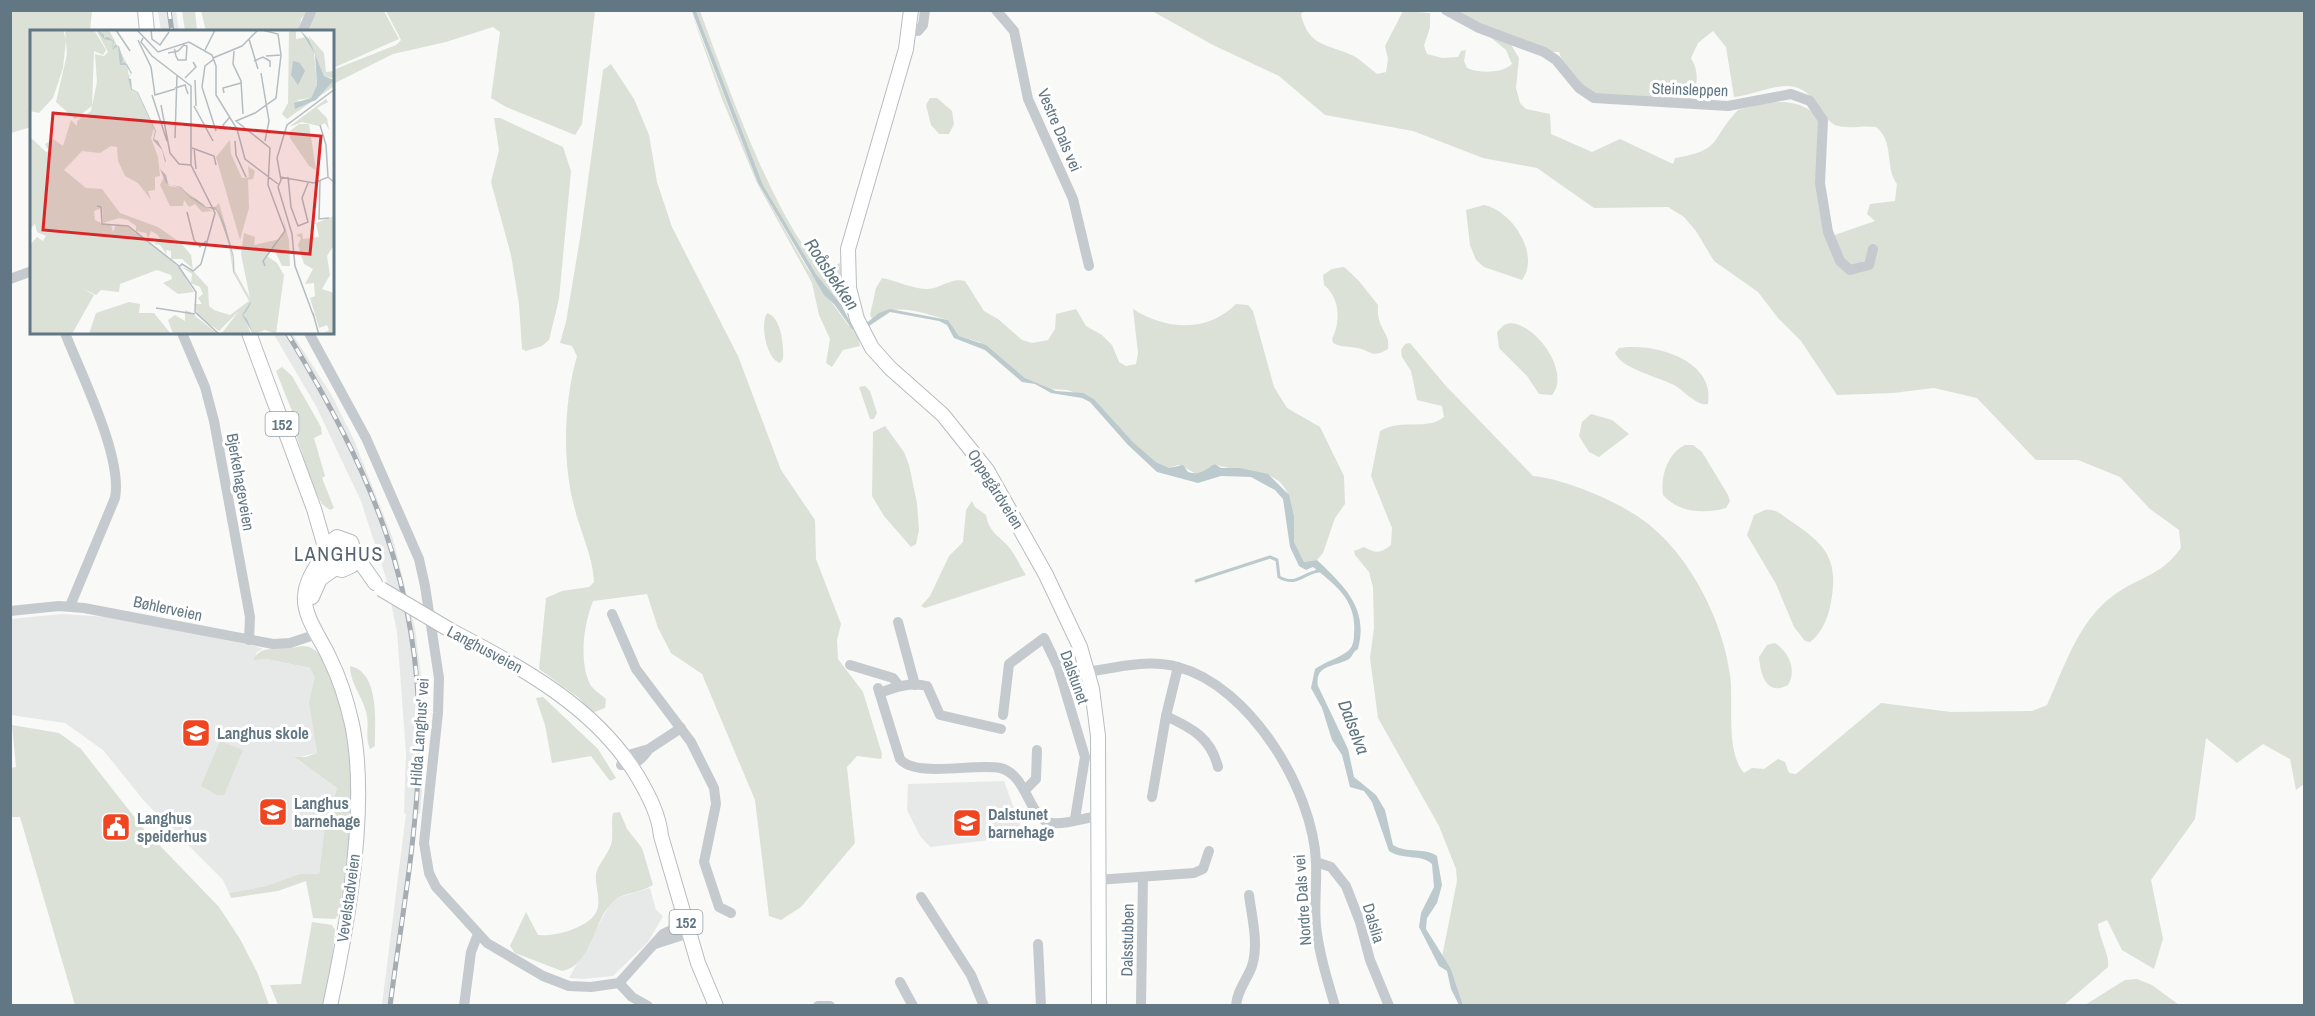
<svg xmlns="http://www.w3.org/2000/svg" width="2315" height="1016" viewBox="0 0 2315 1016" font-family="'Archivo Narrow',sans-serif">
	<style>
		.built { fill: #e7e9e8 }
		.green { fill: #dbe1d7 }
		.water { fill: #bccacd }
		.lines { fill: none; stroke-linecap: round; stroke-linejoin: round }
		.stream { stroke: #bccacd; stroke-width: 3 }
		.major-casing { stroke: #b7bdc1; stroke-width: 16 }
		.minor { stroke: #c4cacd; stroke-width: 10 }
		.major { stroke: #fff; stroke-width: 14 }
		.rail-casing { stroke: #a5adb2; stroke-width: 5 }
		.rail { stroke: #fff; stroke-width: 3; stroke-dasharray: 9; stroke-linecap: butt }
		.major-bridge-casing { stroke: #b7bdc1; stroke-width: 16; stroke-linecap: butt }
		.major-bridge { stroke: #fff; stroke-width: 14 }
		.labels { text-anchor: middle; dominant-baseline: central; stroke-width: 6; stroke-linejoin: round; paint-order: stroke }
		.shield { fill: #fff; stroke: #91a0a9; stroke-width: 1.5 }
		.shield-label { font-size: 15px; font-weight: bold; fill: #627784 }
		.street-label { font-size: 16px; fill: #627784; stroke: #fff }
		.poi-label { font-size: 16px; font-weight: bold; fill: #627784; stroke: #fff; text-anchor: start }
		.water-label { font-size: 18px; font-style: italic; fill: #5d767d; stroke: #fff }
		.quarter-label { font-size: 20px; letter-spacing: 1.5px; fill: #55646e; stroke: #fff }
		.inset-road { fill: none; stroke: #b4bdc2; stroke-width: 1.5 }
		.view { fill: #d62828; fill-opacity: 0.15; stroke: #d62828; stroke-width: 3 }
		.inset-edge { fill: none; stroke: #627784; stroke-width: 3 }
	</style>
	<rect width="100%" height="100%" fill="#f9f9f7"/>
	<g class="built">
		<polygon points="158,11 176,11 179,31 161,31"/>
		<polygon points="273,333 292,333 332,396 354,440 393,539 415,628 422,683 424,752 421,805 420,814 417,814 393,1005 382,1005 406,814 404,813 406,753 397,632 386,578 361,501 316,406"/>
		<polygon points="62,614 122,618 254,646 263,649 257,652 254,660 267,659 310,668 316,677 315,738 317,753 295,758 337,788 325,824 319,874 299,874 266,886 229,893 223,880 145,802 103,750 65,723 11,715 10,619"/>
		<polygon points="1004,781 1024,836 930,847 920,836 907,810 908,784"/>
		<polygon points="650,888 656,910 663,916 648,942 613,976 583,979 569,978 610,904 620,897"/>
	</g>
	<g class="green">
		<polygon points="11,10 92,11 90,31 32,32 31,127 11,133"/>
		<polygon points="182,11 195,11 197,31 185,31"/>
		<polygon points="201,11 308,11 301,19 298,32 206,31"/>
		<polygon points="317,11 384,11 399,39 333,68 333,32 306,32"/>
		<polygon points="386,11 595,11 582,124 575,135 506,107 491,98 500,32 493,27 446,42 393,54 333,84 333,70 396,45 401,40"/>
		<polygon points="691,11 758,183 807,268 848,325 857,330 860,346 843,350 832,367 826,363 830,339 819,315 812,283 757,183 722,99"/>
		<path d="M696,11H700C715,50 790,269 832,268L840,263L843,296L838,300L816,274L763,185Z"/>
		<path d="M1152,11H1304L1301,14C1308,47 1328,44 1354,56C1362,61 1369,68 1377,74L1386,72L1388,59L1385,46L1403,11L1430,13V27L1424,46L1427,54L1442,58L1458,57L1461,51L1466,50L1464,61L1467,68C1478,73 1502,74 1512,64L1506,50L1489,36L1510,43L1519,58L1516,88L1520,103L1526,109L1550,114L1551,134L1592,152L1620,139L1673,164L1675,158C1724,150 1709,140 1738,110C1769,103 1791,94 1818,116L1826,238L1875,221L1867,214L1870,204L1895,201L1897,184C1884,166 1895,142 1876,127C1863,125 1850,129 1838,126C1824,123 1817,94 1798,88C1778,81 1755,95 1734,97L1726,47L1713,31L1698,43L1691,58C1699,71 1698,84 1692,99L1590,94L1563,63L1559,52H1553L1494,30L1454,11H2304V784L2296,790L2290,759L2263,744L2237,763L2206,738L2195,819L2151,880L2163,939L2154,969L2122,950L2107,920L2098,924C2099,938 2110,955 2108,967L2064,1005H1463L1451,969L1442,957L1457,881L1456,869L1439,826L1378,718L1370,658L1374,628L1373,587L1369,572L1355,555L1354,551L1364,547C1376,554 1381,553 1391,545L1392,528L1371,476L1380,431C1403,418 1427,431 1444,417L1442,406L1417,400L1411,371L1402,357L1401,350L1405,344L1410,343L1446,386L1533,476C1566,479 1628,505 1653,528C1693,562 1723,623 1730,675C1734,703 1725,751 1744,773L1752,768L1764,769L1778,759L1785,762L1789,773L1796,774L1881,703L1951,712L2032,711L2047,705C2065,666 2078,621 2114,595C2140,576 2160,577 2181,548L2179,530L2150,509L2120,477L2078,460H2036L1977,398L1934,388L1893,393L1837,395L1801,341L1778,318L1758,292L1714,261L1696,231L1684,217L1668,207L1594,208L1537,168L1483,158L1413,131L1325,115L1279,76L1213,45Z"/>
		<path d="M611,64L634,99L649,135L657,182L672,227L738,356L781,470L815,520L816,559L841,624L837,640L838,659L863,692L882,754L881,759L857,756L847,767L855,843L801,907L781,920L769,916L755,800L702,674L671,653L658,628L647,594L593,601C584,624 579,658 589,682C591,688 600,694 606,699L605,708L592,713L579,698L539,669L546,598L562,591L589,587L594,582C593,556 580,531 574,506C562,461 564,401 577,356L572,346L560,343L566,322L581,232L603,70Z"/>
		<polygon points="930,98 937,98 952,111 954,124 949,134 939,134 931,125 926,105"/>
		<polygon points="494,118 500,118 563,147 571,171 559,299 549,340 542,346 526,351 522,349 519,304 511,255 491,182 499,150"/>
		<path d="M1484,205C1511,210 1541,254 1522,280L1484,267L1476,260L1470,245L1466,210Z"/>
		<path d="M1344,267L1359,281L1378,305C1376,330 1391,332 1388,349C1371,359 1373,351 1357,348C1348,346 1342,348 1333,343L1332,339C1341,322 1340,298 1324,285L1323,275L1332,269Z"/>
		<path d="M882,278C897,281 913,289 928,289C941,288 952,277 965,281L984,311L998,319L1022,340L1032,343L1048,340L1055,329L1056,314L1076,309L1086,326L1102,335L1112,345L1119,362L1126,366L1136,364L1138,353L1133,309C1166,330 1207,333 1236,304L1248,305L1253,311L1274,387L1287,408L1320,427L1344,476L1345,504L1335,518L1323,553L1317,560L1304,562C1301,555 1295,548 1294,541C1289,517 1299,485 1265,474C1252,471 1222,468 1215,464C1196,482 1195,470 1178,465L1169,468L1156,462L1133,442L1095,400L1067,390L1050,389L1025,378L995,353L979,342L959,336L948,320C925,314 891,300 873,320L870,315L876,288Z"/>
		<path d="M767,313C781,317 784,345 783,359L780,363C766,359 760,324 767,313Z"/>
		<path d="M1510,323C1537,324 1571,373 1552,395L1539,394L1527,376L1499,348L1497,332L1504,325Z"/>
		<path d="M1619,348C1654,342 1716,360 1708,404C1697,407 1683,389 1672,384C1657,377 1621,368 1615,353Z"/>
		<polygon points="282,367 292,376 321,427 322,434 314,438 325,476 322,478 334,508 330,510 322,504 312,485 297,437 296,421 276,371"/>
		<polygon points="865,386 870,391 877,413 874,419 870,419 859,387"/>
		<polygon points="1591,414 1612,420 1629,434 1599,457 1589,452 1579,436 1582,422"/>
		<polygon points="885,426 904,452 909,465 917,503 919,530 916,544 911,547 884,516 872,496 873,432"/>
		<path d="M1685,445H1693L1702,452L1728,495L1730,501L1726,508C1704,514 1679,513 1663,495C1660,476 1668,453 1685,445Z"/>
		<path d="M972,501L975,507L986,515C989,532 997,534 1008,546C1015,554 1020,566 1026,575L925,608L921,606L930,596L949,556L963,542L966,510Z"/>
		<path d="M1765,510C1776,509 1781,514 1789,520C1827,545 1840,560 1830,607C1827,620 1821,634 1810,642L1805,641L1794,627L1776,584L1747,535L1754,515Z"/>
		<path d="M1775,643C1789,652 1797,670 1788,685C1766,697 1760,673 1759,657L1767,645Z"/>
		<path d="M302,646C318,646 323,659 329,672C366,747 351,835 339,914L335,919L313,918L306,881L278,891L231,898L229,893L266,886L299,874H319L325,824L337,788L294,757H306L317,753L309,702L315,677L310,668L267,659L253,660C261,643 284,651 302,646Z"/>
		<path d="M350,666C380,672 375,723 375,746L370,749C365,738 369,727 367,716C364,698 350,684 350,666Z"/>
		<polygon points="543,697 598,749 616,778 610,781 591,756 552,763 545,725 536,698"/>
		<polygon points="12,725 59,733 81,749 143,828 219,907 240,939 258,974 269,1005 75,1005 20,817 11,817 11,768 16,767"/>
		<polygon points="220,741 243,750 224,795 217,795 201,786"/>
		<path d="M620,812L627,829L642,848L653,885C641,893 624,892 614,901C593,918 592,966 562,971L515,953L510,946L526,912L538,935C555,937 594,927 598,907C600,897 595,885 596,874C598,863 610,853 612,841C613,831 611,822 613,813Z"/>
		<polygon points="312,922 332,925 335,930 329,990 324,1005 278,1005 270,985 301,984"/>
		<polygon points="2137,979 2152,985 2179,1005 2085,1005 2125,980"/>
	</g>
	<path class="water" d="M692,11H696L763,185L816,274L841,304L851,324L864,325L879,313L890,309L948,320L959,336L986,345L1025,378L1056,391L1083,393L1095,400L1133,442L1156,462L1169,468L1183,465L1188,472C1201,476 1206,469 1215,464L1221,468H1240L1268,474L1289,495L1294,516V542L1304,562L1317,560C1344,586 1369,608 1358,649C1352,652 1354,655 1349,659C1336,667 1314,664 1318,686L1348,749L1354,777L1376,795L1385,810L1393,845C1407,854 1425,847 1437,856L1442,885L1437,903L1427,918L1426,929L1451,969L1463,1005H1459L1451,989L1447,971L1439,966L1419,927L1421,913L1434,887L1432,864C1422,854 1402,860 1389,851L1372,802L1364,791L1350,787L1342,755L1332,740L1322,708L1311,688L1315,669C1325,662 1339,658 1348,651C1353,647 1354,640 1354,634C1357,601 1337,586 1313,567L1306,570L1299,566L1290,547L1283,499L1275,490L1251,477L1221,476L1198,483L1157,472L1128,445L1090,402L1082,398L1051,393L1035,384L1022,382L985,350L954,338L947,325L939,321L890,312L869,326L852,329L834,304L824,295L758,183Z"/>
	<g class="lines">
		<path class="stream" d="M1196,581L1270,557L1277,560L1279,577C1297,587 1303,573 1319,571"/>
		<g class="major-casing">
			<g id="major">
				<polyline points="145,10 147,32"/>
				<polyline points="911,10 906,49 848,249 849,288 857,319 872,348 890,368 943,415 987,470 1046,575 1080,647 1092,689 1098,736 1099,1006"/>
				<polyline points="249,333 314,509 325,547 324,559 330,566 342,570 351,566 356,556"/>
				<polyline points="325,547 337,537 351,542 356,556 375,583"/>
				<path d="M324,554C316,567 306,580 305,596C303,617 322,640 330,659C340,679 347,702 352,724C369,806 348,924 330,1006"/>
				<polyline points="312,597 320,579 334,569"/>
				<path d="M450,630C522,668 595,706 638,777C649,796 659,815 661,836L698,963L716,1006"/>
			</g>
		</g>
		<g class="minor">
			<polyline points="996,10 1014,31 1028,99 1073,199 1089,266"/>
			<polyline points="1446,10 1479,28 1544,52 1556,60 1579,88 1594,98 1728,106 1791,94 1810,101 1823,120 1820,183 1828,232 1840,261 1850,270 1869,265 1873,249"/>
			<polyline points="909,31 918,31 923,25 925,10"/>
			<polyline points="302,32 312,10"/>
			<polyline points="10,279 32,271"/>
			<path d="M65,333C81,374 123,457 115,498L70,606"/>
			<polyline points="182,333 205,387 214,421 250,617 249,640"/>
			<polyline points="309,333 366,438 419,559 425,586 439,678 438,713 424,843 429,873 436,887 487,943 543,976 569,986 591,987 619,983 663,934 686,923"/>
			<polyline points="10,611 59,606 84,608 273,644 290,643 317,634"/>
			<polyline points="612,614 636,669 691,742 714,788 716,804 704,862 719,907 731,913"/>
			<polyline points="898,622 915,685"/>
			<polyline points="850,665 893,678 899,686"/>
			<path d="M1088,672C1118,667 1148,659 1178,667C1250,686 1313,790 1316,862C1317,883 1314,904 1316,926C1319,953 1327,979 1335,1006"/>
			<path d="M878,688L900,759C915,778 975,763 1000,768C1028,774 1028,820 1052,823C1066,825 1084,818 1098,816"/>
			<path d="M880,693C895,687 910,682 927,686L940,715L1001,729"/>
			<polyline points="1003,715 1009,664 1044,638 1058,667 1085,757 1075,819"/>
			<path d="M1166,716C1192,728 1211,738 1218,767"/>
			<path d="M649,749C641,760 635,766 621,765L625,756L649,749L681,728"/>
			<polyline points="1025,790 1036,779 1037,750"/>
			<polyline points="1152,797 1166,716 1178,667"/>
			<polyline points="1316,862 1331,867 1346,886 1360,922 1370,960 1389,1006"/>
			<polyline points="1097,880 1194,873 1203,869 1209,851"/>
			<polyline points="921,897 971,975 984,1006"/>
			<polyline points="655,944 689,933"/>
			<polyline points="1038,944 1041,1006"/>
			<polyline points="900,982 913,1006"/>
			<polyline points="619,983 632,997 648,1006"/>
			<polyline points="1141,1004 1143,877"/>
			<polyline points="464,1006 471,952 478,934"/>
			<polyline points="818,1006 830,1006"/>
			<path d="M1236,1006C1237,990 1247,980 1252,966C1259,944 1252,918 1249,895"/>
		</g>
		<use href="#major" class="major"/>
		<g class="rail-casing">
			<g id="rail">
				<polyline points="169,10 172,32"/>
				<path d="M287,333C370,469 423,589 419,752C417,837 401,922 390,1006"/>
			</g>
		</g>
		<use href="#rail" class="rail"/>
		<g class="major-bridge-casing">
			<polyline id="major-bridge" points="381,589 450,630"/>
		</g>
		<use href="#major-bridge" class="major-bridge"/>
	</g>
	<defs>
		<g id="school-square" transform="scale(1.5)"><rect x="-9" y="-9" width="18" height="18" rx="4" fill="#ef4621" stroke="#fff"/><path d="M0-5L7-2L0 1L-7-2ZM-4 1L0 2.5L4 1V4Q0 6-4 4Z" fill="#fff"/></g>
		<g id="civic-square" transform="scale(1.5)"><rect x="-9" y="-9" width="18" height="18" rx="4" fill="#ef4621" stroke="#fff"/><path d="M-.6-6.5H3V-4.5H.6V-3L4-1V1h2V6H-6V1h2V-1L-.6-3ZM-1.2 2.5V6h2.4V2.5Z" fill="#fff"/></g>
	</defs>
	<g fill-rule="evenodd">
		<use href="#school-square" x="196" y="733"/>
		<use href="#school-square" x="273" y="812"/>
		<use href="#school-square" x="967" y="823"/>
		<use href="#civic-square" x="116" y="827"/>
	</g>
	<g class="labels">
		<g class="shield">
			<rect x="265.5" y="412" width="33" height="24" rx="4.5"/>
			<rect x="669.5" y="910" width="33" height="24" rx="4.5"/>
		</g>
		<g class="shield-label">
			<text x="282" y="424">152</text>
			<text x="686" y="922">152</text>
		</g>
		<g class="street-label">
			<text transform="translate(1690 89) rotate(2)">Steinsleppen</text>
			<text transform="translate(1060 130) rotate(67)">Vestre Dals vei</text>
			<text transform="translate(241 482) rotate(80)">Bjerkehageveien</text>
			<text transform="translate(996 489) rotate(58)">Oppegårdveien</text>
			<text transform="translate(168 608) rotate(12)">Bøhlerveien</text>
			<text transform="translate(485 649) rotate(28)">Langhusveien</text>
			<text transform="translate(1075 677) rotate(70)">Dalstunet</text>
			<text transform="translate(419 732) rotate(-86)">Hilda Langhus' vei</text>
			<text transform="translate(348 898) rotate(-82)">Vevelstadveien</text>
			<text transform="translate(1302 900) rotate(-94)">Nordre Dals vei</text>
			<text transform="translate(1374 923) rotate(73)">Dalslia</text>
			<text transform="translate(1127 940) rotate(-89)">Dalsstubben</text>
		</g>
		<g class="poi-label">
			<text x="217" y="733">Langhus skole</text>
			<text x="294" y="803">Langhus<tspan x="294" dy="18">barnehage</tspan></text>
			<text x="988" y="814">Dalstunet<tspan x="988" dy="18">barnehage</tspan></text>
			<text x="137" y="818">Langhus<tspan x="137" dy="18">speiderhus</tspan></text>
		</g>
		<g class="water-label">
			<text transform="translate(832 274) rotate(56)">Roåsbekken</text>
			<text transform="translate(1354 727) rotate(69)">Dalselva</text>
		</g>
		<g class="quarter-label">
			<text x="339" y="553">LANGHUS</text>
		</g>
	</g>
	<g transform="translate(30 30)">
		<rect width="304" height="304" fill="#f9f9f7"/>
		<path d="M0,0H33L36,10L33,38L23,68L9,83L0,81ZM35,0H64L76,20L73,25L64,21L62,76L45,89L26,72L37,24ZM66,0H79L97,34L101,60L107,62L124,98L121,108L128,127L130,146L125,147V160L118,161L121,170L108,153L95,146L88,131L87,117L81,116L70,123L52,121L34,140L56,158L72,159L90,183L128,197L151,213L161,225L163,239L152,229H141V221L136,220L137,225L130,215L124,214L130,209L128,205L121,201L118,209L116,203L106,201L148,236L164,262L148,264L133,253L142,249L141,245L127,240L90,254L89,262L71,260L66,265L52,258L64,265L42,304H0V215L7,207L13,211L16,206L7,202L5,194L0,199V107L16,122L19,121L15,114L23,109L33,116L41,90L47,96V91L61,81L67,52L65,24L74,26L78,22ZM72,178L73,193L89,188L98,190L106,196V204L98,197L86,195L83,202L81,195L71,193L65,190L64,181ZM259,0H266V9L277,7L282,18L279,6L294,23L296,42L304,41L305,49L294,46L284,22L287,55L281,68L267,70L274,74L304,50V56L257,89L252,84L258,73ZM296,69L298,72L287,78L297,88L299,100L295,93L289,96L272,92L259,97ZM269,94H279L286,140L279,136L260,108V101ZM200,110L201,124L212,148L219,147L218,136L225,141L223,149L218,150L219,178L210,210L186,127ZM135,145L139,156L151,158L182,181L172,182L165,174L159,177L154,170L153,176H140L130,155ZM189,173L204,226L205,241L220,268L211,224L214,203L225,207L224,215L250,209L255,201L253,188L259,210L260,236H252L244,219L237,226L247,233L254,245L246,304L235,300L223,304L214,286L221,304H191L209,281L189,301L168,286L164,274H172L168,268L173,264L170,257L161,253L162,244L150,236L164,242L178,257L179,276L184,280L200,285L219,271L203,242L198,209L185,177ZM304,186V215L297,226L300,245L292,259L304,263V304H292L299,300L297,295L289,298L280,268L285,266L284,253L275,254L283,239L274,234L268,215L271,208L266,205L272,203L273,209L289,207L286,193ZM99,272L110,274L109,283H124L141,304H59L66,283ZM155,280L160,282L188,304H143L138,290L145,285L155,291Z" fill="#dbe1d7" fill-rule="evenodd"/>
		<path d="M67,0L74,5V8L78,7L84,11L82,20L85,15L89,16L93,30L91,34L93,32L97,34L102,43L98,48L101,49L102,59L108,62L126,101L124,109L128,111L132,119L136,131L130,139L136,145L138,154L151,157L159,166L166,169L174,175L175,177H185L190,184L195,195L203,224L204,231V243L221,271L220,275L216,282L213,285L217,289L223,304L212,285L221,271L203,242V227L189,184L186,180L174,177L159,167L151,158L136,153L130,139L135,132L132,120L123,110L125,101L107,62L101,60L98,47L101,44L96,35H90L88,16L82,20L83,11L74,9ZM270,0L279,9L294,46L304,50L286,70L265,79L264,73L281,68L287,55L285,24ZM263,31L270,33L275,41L268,55L261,45Z" fill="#bccacd"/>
		<path class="inset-road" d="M86,0L100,21M107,0L128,22L159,12L182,25L186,36V65L207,99L215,129L248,154M121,0L122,9L130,15L139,2M232,0L248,4L251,25L236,26M113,8L111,12L122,26L161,56V135L185,183L171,234L163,241L152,234L149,237L166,262L165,282L190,305M219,9L228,39M108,10L121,37L125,65L145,59M175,20L185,0M204,21L203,34L211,51L213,84M138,23L143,22H145L148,21L154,15L157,16L156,30H148L146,26L145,22V20L144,19M183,28L212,16L228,0M184,29L175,36L172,57L186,101M224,31L233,27L240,31V37M231,43L239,91L235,111M155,48L166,37L163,32M165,50L166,76M145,58L155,55L158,64M194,63L193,58L211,53M122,65L137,111M131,75L140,123L149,134L161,135M164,76L183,111M200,87L193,95L195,99L201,97M290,95L296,115L298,147M145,108L147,45M205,111L206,125L216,147M162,118L184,126L186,135M164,118L166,139M250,147L284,153L298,147L305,153M258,147L261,177L268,196L278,192L272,168L278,153M290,151L289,189L299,188M67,176L71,177L72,194L98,196L149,236M157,182L164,210L170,217L176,211M235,236L233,231L255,201L238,155L240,118L206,91L225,83L246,68L251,25M126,278L165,284M283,283L289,305M284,287L265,236L262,204L248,157L251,150L247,128L257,95L305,59"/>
		<path class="view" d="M23,83L291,106L280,224L13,200Z"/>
		<rect width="304" height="304" class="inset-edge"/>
	</g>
	<rect width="2315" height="1016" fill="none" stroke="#627784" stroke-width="24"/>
</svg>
